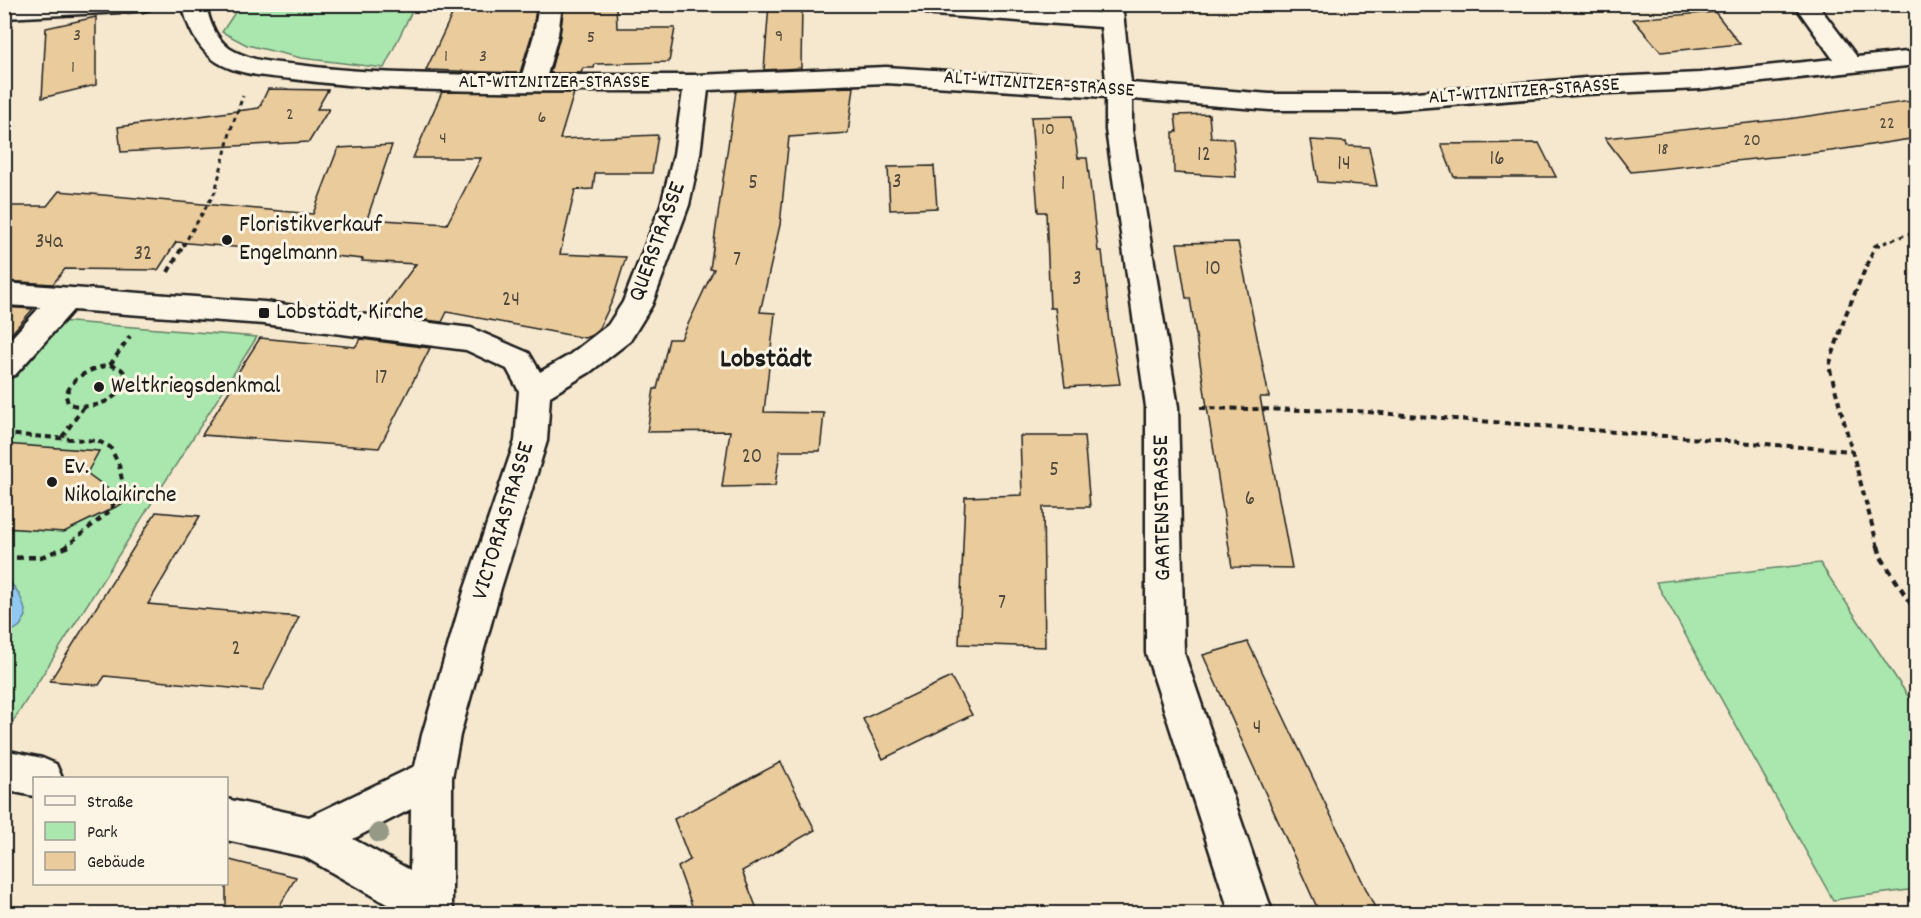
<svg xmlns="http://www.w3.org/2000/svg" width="1921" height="918" viewBox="0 0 1921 918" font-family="Dekko,sans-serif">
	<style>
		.green { fill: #a9e7ae; stroke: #628265; stroke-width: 1.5 }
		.water { fill: #90c8ef; stroke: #62839b; stroke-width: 1.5 }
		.building { fill: #e9cb9c; stroke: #1c1c1c; stroke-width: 1.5 }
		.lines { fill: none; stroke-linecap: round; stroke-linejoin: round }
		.minor-casing { stroke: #1c1c1c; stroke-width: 5 }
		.path-far2 { stroke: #1c1c1c; stroke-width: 3; stroke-dasharray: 4.5 4; stroke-linecap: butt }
		.path-far1 { stroke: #1c1c1c; stroke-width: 4; stroke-dasharray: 6 4.5; stroke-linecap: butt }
		.path { stroke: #1c1c1c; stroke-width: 4.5; stroke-dasharray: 7 5; stroke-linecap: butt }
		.minor { fill: #fcf5e5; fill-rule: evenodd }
		.tree { fill: #959985 }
		.poi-dot { fill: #1c1c1c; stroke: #fcf5e5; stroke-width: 2 }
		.labels { text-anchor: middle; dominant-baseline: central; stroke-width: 6; stroke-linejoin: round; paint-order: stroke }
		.far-number-label { font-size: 18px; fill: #4f483c }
		.far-street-label { font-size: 20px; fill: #1c1c1c; stroke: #fcf5e5 }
		.number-label { font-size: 21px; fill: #4f483c }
		.poi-label { font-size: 24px; fill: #1c1c1c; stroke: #fcf5e5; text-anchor: start }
		.street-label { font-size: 24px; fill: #1c1c1c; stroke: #fcf5e5 }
		.quarter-label { font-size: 27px; font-weight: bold; fill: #1c1c1c; stroke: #fcf5e5 }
	</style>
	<rect width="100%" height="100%" fill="#f6e8cf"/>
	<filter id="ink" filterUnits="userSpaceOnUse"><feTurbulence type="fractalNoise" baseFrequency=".0167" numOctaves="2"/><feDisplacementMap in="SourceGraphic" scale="12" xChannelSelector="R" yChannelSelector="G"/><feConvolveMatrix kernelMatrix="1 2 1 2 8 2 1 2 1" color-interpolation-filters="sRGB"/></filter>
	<g filter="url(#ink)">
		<g class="green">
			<polygon points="240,5 240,4 415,5 384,68 301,58 247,45 222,32"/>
			<polygon points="58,321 257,337 5,734 4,381"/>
			<polygon points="1820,563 1916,708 1916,889 1833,900 1656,582"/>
		</g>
		<path class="water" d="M4,580C18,585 24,603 26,616L20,626L5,636Z"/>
		<g class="building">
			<polygon points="457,4 537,4 532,34 520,73 426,70"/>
			<polygon points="564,4 616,4 617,28 675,28 669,62 595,64 594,68 583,68 581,73 550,73 560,36"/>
			<polygon points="769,4 802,4 801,68 764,70"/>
			<polygon points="1715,12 1740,44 1661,52 1633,19"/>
			<polygon points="96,17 96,85 42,98 46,28"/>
			<polygon points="854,87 848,133 789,137 780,225 760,312 775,313 764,412 824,413 820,451 780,451 775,486 722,487 730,431 647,432 654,389 657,389 669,339 681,339 714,269 710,269 736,91"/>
			<polygon points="268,89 328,90 317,109 329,109 309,142 121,152 118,127 259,108"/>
			<polygon points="442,92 574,93 560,139 658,135 652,173 595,173 593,189 575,190 560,254 626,257 613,299 599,329 592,335 585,338 447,312 442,322 379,314 416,264 362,261 363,259 282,251 176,242 158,270 65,269 53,284 4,281 4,206 47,206 59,191 313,214 338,148 392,145 367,219 447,224 481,158 413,158"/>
			<polygon points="1917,100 1917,138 1831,151 1631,172 1605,138 1788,119"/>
			<polygon points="1209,114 1211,138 1233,139 1236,177 1174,173 1173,132 1177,132 1175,115"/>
			<polygon points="1072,116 1078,158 1087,158 1098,251 1102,251 1111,333 1120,384 1065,387 1055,308 1050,308 1046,212 1038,212 1031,117"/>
			<polygon points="1311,140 1346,142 1347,146 1369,147 1377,186 1318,182"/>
			<polygon points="1539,143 1556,177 1454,177 1441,144"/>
			<polygon points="934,166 937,208 890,210 888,167"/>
			<polygon points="1238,242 1269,397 1260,397 1292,568 1232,567 1190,298 1186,298 1177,243"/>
			<polygon points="4,307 33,309 4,342"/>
			<polygon points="260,338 355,347 361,339 430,348 379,448 202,435 238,377 235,377"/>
			<polygon points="1020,436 1084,436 1090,507 1043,507 1045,647 959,644 965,497 1022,495"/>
			<polygon points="4,444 99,451 87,473 126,502 64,532 4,528"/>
			<polygon points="156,512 200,516 148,604 299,617 262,691 105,676 99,685 50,681"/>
			<polygon points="1248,642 1378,914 1320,914 1203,655"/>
			<polygon points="951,677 972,715 883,759 863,719"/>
			<polygon points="781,762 815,830 742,871 759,914 695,914 678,867 690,860 674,819"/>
			<polygon points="226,859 296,877 275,914 226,914"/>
		</g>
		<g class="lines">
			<g class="minor-casing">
				<g id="minor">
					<polygon points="4,4 153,4 150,9 142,11 4,18"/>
					<path d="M183,4H206C209,23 218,44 236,52C256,62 278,63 299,65C373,75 448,74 522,75L534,35L539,4H562L558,35L547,75H697L886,67L1106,81L1101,27L934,15L926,13L922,4H982L1099,13L1098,4H1122L1131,83L1270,94H1392L1586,78L1700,73L1833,59L1794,4H1817L1857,57L1916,51V65L1700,89L1586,94L1392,110H1270L1132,99V130L1178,407L1184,653L1273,914H1230L1146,653V407L1106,130V97L886,83L708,90L700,154L689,205L652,305L630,341L590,372L550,396L547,441L501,588L460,735L452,778V905L455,914H404L305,857L226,840V799L309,817L415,766L422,735L465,588L515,441L519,391L507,369L466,350L264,324L73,310L15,375L4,379V346L40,307L4,305V283L264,302L471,328L529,353L540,372L568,356L608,325L623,302L661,205L674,154L683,91C553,90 421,96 292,79C268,76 237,75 217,62C198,49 186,26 183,4ZM411,809L410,870L353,839Z"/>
					<polygon points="4,750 42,758 56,764 62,778 34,778 34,796 4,790"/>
				</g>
			</g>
			<g class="path-far2">
				<polyline points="183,246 215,192 231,129 243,96"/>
				<polyline points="1876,246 1916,231"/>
			</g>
			<g class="path-far1">
				<polyline points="168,272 184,244"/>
				<polyline points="110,365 130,336"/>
				<path d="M110,365L121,369L126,374C126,400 88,413 68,403L66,396C72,376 90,369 110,365Z"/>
				<polyline points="1200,408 1356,411 1851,451"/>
				<polyline points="4,434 98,441 110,447 119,465 123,485 110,511 65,547"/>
				<polyline points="62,437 83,408"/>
				<polyline points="1878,547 1829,366 1846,314 1875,246 1880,244"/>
			</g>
			<g class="path">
				<polyline points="1878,546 1881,557 1916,612"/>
				<polyline points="4,558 41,557 69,546"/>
			</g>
			<use href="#minor" class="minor"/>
		</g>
		<circle class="tree" cx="379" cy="833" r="10"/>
	</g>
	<g class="poi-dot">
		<circle cx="227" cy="240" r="6"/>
		<rect x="258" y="307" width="12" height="12" rx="3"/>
		<circle cx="99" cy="387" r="6"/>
		<circle cx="52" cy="482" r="6"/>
	</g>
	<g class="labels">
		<g class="far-number-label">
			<text x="77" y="36">3</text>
			<text x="779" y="37">9</text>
			<text x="591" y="38">5</text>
			<text x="446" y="57">1</text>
			<text x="483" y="57">3</text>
			<text x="73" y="68">1</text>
			<text x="290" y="115">2</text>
			<text x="542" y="118">6</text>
			<text x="1887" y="124">22</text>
			<text x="1048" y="130">10</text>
			<text x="443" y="139">4</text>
			<text x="1752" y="141">20</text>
			<text x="1663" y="150">18</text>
		</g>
		<g class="far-street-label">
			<text x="554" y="83">ALT-WITZNITZER-STRASSE</text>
			<text transform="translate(1039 85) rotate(4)">ALT-WITZNITZER-STRASSE</text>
			<text transform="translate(1524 92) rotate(-4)">ALT-WITZNITZER-STRASSE</text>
		</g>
		<g class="number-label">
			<text x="1204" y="156">12</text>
			<text x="1497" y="160">16</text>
			<text x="1344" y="165">14</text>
			<text x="897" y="183">3</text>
			<text x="753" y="184">5</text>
			<text x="1063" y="185">1</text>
			<text x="49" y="243">34a</text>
			<text x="143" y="255">32</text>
			<text x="737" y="261">7</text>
			<text x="1213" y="270">10</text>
			<text x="1077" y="280">3</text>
			<text x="511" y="301">24</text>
			<text x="381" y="379">17</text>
			<text x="752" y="458">20</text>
			<text x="1054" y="471">5</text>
			<text x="1250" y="500">6</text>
			<text x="1002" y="604">7</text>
			<text x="236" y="650">2</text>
			<text x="1257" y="729">4</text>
		</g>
		<g class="poi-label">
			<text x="239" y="226">Floristikverkauf<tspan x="239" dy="28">Engelmann</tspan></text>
			<text x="276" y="313">Lobstädt, Kirche</text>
			<text x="111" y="387">Weltkriegsdenkmal</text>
			<text x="64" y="468">Ev.<tspan x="64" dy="28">Nikolaikirche</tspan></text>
		</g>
		<g class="street-label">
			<text transform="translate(658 242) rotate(-70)">QUERSTRASSE</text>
			<text transform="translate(1163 508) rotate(-91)">GARTENSTRASSE</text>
			<text transform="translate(504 521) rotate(-73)">VICTORIASTRASSE</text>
		</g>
		<g class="quarter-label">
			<text x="766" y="360">Lobstädt</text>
		</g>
	</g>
	<rect width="1921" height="918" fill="none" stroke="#fcf5e5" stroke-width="24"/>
	<rect x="12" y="12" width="1897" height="894" fill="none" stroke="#1c1c1c" stroke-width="2" filter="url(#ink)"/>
	<rect x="33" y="777" width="195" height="108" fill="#fcf5e5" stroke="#a29e95" stroke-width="1.5"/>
	<rect x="45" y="796" width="30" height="9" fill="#fcf5e5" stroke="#a29e95" stroke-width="1.5"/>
	<text x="87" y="807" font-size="18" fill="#1c1c1c">Straße</text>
	<rect x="45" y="822" width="30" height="18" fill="#a9e7ae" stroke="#a29e95" stroke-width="1.5"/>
	<text x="87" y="837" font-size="18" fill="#1c1c1c">Park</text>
	<rect x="45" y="852" width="30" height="18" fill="#e9cb9c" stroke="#a29e95" stroke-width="1.5"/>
	<text x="87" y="867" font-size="18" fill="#1c1c1c">Gebäude</text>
</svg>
